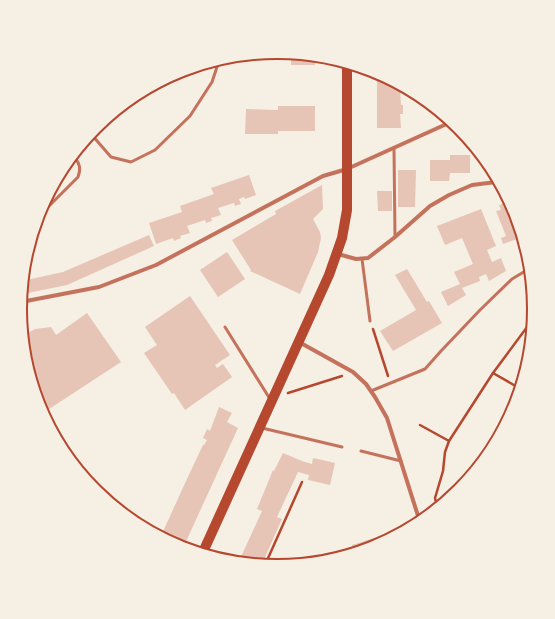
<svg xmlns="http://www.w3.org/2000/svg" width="555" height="619" viewBox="0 0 555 619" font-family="Raleway,sans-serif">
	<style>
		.building { fill: #e6c5b7 }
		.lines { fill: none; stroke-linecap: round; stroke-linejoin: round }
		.path { stroke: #b5482f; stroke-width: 2.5 }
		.service { stroke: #c5725c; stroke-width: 3 }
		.minor { stroke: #c5725c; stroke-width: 4 }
		.primary { stroke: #b5482f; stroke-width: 10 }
		.rim { fill: none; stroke: #b5482f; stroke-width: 2 }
	</style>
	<rect width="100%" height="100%" fill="#f6efe4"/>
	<g class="building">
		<polygon points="291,55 315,59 315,65 291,65"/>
		<polygon points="377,72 400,88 401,105 403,105 403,114 400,114 401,128 377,128"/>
		<polygon points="278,106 315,106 315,131 278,131 278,134 245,134 246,109 278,110"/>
		<polygon points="450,155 470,155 470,173 450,173 449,181 430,181 430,160 450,160"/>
		<polygon points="398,170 416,170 415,207 398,207"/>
		<polygon points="249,175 256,195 245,199 244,197 239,199 241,204 235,206 234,203 218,208 221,215 211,218 212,221 206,223 205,220 187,226 190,233 180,236 181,238 174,241 173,238 156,244 149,223 182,212 180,206 214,194 211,188"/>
		<polygon points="322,185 323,209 313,219 320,232 321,238 318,252 300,294 250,271 251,270 232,240 276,214 275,211"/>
		<polygon points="377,191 392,191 392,211 378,211"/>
		<polygon points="506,203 508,207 512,206 515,211 516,213 510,215 520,238 503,244 501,238 506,236 496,211 501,210 499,205"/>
		<polygon points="481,209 496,246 487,250 492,262 501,258 506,271 489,281 486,274 479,277 480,281 462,288 466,295 448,306 441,292 460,284 454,272 473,264 462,238 445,245 437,226"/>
		<polygon points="149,235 154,246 67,285 23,294 26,280 63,272"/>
		<polygon points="227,252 245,279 218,297 200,270"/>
		<polygon points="407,269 427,302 429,301 442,323 393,351 380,331 416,310 395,275"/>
		<polygon points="190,296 230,355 215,365 217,368 223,364 232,377 185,410 174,393 172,394 144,353 157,345 145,327"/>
		<polygon points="87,313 121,362 43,413 40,408 25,335 35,329 51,327 56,335"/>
		<polygon points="219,407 232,413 227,422 238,428 183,548 179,547 161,536 186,481 203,445 204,445 207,440 203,438 207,429 210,431"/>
		<polygon points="283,453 302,461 312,464 313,458 335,463 330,485 308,480 309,475 298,472 277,517 282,519 262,564 240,559 262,511 257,509 273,470 274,471"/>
		<polygon points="374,538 376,545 383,543 376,547 354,552 352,545"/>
	</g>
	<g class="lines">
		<g class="path">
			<polyline points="373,329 388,376"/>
			<polyline points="493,373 519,388"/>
			<polyline points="288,393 342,376"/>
			<polyline points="420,425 449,441 493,373 533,319"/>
			<polyline points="437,506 435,498 443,471 445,452 449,441"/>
			<polyline points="265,565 302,482"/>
		</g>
		<g class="service">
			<polyline points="91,134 111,157 131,162 155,150 190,116 212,82 218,64"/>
			<polyline points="394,149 395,237"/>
			<path d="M39,216L78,177C81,169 80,164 75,158"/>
			<polyline points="362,259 370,321"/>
			<polyline points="225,327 270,399"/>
			<polyline points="371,391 425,369 441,351 480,310 512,279 527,270"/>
			<polyline points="262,428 342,447"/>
			<polyline points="361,451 401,461"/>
		</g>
		<g class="minor">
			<polyline points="338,254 356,259 368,258 395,237 430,206 449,195 472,185 496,182"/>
			<polyline points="21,302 99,287 156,265 323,176 347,169 451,122"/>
			<polyline points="299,342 353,372 366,384 375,397 387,418 419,519"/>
		</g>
		<polyline class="primary" points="203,552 329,275 342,238 347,210 347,66"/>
	</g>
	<path d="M0 0H555V619H0ZM27 309a250 250 0 1 1 500 0a250 250 0 1 1-500 0Z" fill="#f6efe4" fill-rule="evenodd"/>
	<path class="rim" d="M27 309a250 250 0 1 1 500 0a250 250 0 1 1-500 0Z"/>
</svg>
